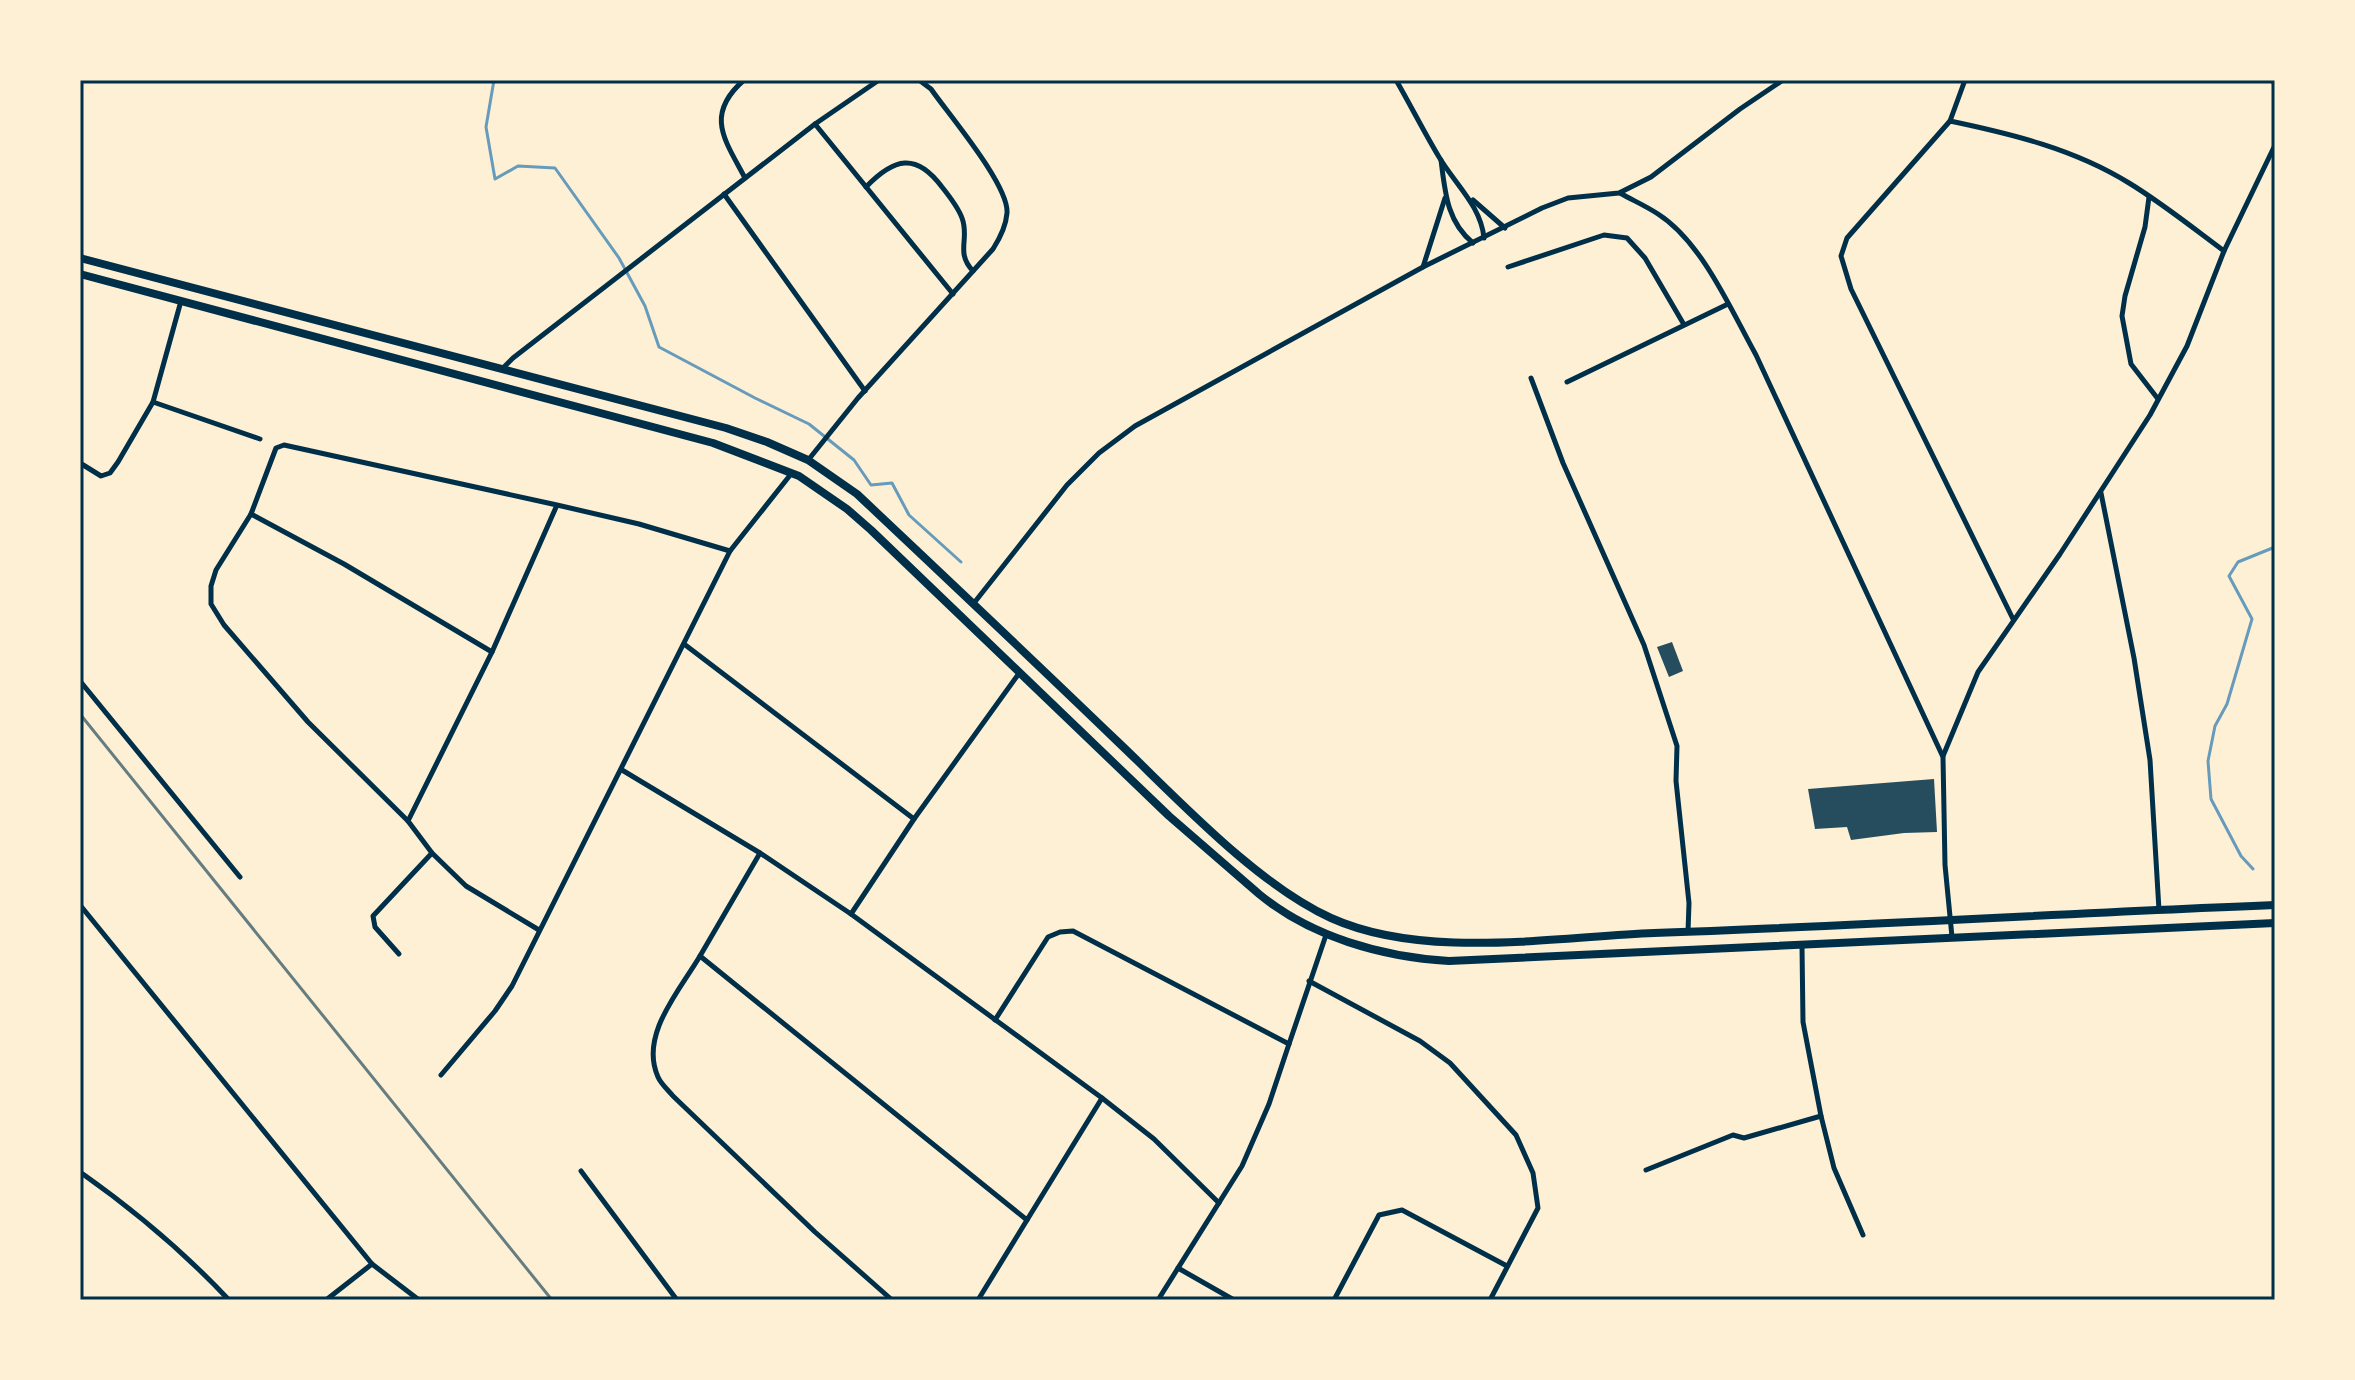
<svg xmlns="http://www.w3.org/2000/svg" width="2355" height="1380" viewBox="0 0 2355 1380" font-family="'DejaVu Sans',sans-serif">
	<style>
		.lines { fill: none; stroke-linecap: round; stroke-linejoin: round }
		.stream { stroke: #669bbc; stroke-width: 3 }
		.building { fill: #264d5e }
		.minor { stroke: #003049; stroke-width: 5 }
		.primary { stroke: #003049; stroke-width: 8 }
		.rail { stroke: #657d81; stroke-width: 3 }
		.neatline { fill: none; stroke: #003049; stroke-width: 3 }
	</style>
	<rect width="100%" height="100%" fill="#fdf0d5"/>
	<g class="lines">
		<g class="stream">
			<polyline points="494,80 486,127 495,179 518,166 555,168 619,258 645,306 659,347 755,398 809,424 854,460 871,485 892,483 909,515 961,562"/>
			<polyline points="2253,869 2241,856 2211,799 2208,761 2215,726 2227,704 2252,619 2229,576 2238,562 2275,547"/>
		</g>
	</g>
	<g class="building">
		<polygon points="1672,642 1683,671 1669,677 1657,647"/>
		<polygon points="1934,779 1937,832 1904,833 1851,840 1847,827 1815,829 1808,789"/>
	</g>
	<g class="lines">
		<g class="minor">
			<path d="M744,80C704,115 725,140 745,178"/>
			<path d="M1396,80C1411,106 1424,132 1439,157C1455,184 1481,206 1484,238"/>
			<polyline points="2273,80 2275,86"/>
			<polyline points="1950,121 1965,80"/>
			<polyline points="815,124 953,294"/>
			<path d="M1441,160C1445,192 1447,222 1473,243"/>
			<path d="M866,187C894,158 916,152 942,187C950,197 958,207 962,218C970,239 955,252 973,271"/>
			<path d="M1620,193C1632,200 1646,206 1658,214C1702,242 1731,310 1756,355L1943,757L1945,865L1952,937"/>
			<polyline points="724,194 865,391"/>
			<polyline points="2149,197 2145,227 2125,296 2122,316 2131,364 2158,399"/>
			<polyline points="1473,200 1505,228"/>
			<polyline points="1423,267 1445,198"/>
			<polyline points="1508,267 1604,235 1627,238 1645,258 1683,323"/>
			<polyline points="502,369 513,358 815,124 879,80"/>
			<polyline points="1531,378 1563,463 1644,645 1677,746 1676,781 1689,903 1688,932"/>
			<polyline points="1567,382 1728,304"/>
			<polyline points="153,402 260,439"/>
			<path d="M809,459L858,398L993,249C1000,238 1006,226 1007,213C1009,185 949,115 931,89L919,80"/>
			<polyline points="80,463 101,476 110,473 118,462 153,402 181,301"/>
			<polyline points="2101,493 2134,658 2150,760 2159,910"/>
			<polyline points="557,505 284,445 276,448 251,514 344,564 492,652 557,505 639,524 730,551 791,474"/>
			<polyline points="251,514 216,570 211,586 211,604 224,625 308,722 408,821 432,853 466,886 539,930"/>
			<polyline points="974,603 1067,485 1099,453 1135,426 1423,267 1542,208 1568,198 1619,193 1651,177 1740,109 1783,80"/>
			<path d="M2013,619L1851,289L1841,256L1847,238L1950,121C2012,134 2074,149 2129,183C2162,203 2193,228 2224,251"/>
			<polyline points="684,644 914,819 1020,672"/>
			<polyline points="80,681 240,877"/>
			<polyline points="1943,756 1978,672 2060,554 2150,415 2187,346 2224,251 2275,145"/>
			<polyline points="622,770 760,853 851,914 914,819"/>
			<polyline points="408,821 492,652"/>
			<polyline points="760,853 700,956 1027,1220 1102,1098 851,914"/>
			<polyline points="80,905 372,1264 419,1300"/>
			<polyline points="1802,946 1803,1022 1821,1116 1834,1168 1863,1235"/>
			<polyline points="399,954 375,927 373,916 432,853"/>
			<path d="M700,956C680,990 639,1035 658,1077C661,1084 668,1090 673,1096L815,1232L892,1300"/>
			<polyline points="1309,981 1420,1041 1450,1063 1516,1135 1533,1173 1538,1208 1490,1300"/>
			<polyline points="995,1020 1048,937 1060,932 1073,931 1289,1044 1326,935"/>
			<polyline points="441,1075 495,1011 512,986 730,551"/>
			<polyline points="1102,1098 1154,1139 1219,1203"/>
			<polyline points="1646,1170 1733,1135 1744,1138 1821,1116"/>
			<polyline points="581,1171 677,1300"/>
			<path d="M80,1172C134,1210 184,1252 229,1300"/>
			<polyline points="1178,1268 1234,1300"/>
			<polyline points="326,1300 372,1264"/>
			<polyline points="978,1300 1027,1220"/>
			<polyline points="1158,1300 1242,1166 1269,1104 1289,1044"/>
			<polyline points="1334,1300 1379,1215 1402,1210 1507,1266"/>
		</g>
		<g class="primary">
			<path d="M80,258L726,428L767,442L808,460L857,494C944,576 1031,658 1117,741C1178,799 1255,883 1331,918C1424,960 1554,937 1654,933C1861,926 2068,913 2275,905"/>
			<path d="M80,274L713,443L799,476L847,509L871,530L1169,816L1259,894C1311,937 1382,957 1449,961L2275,923"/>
		</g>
		<polyline class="rail" points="80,714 552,1300"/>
	</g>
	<rect width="2355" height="1380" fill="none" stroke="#fdf0d5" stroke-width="164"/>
	<rect x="82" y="82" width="2191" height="1216" class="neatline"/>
</svg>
